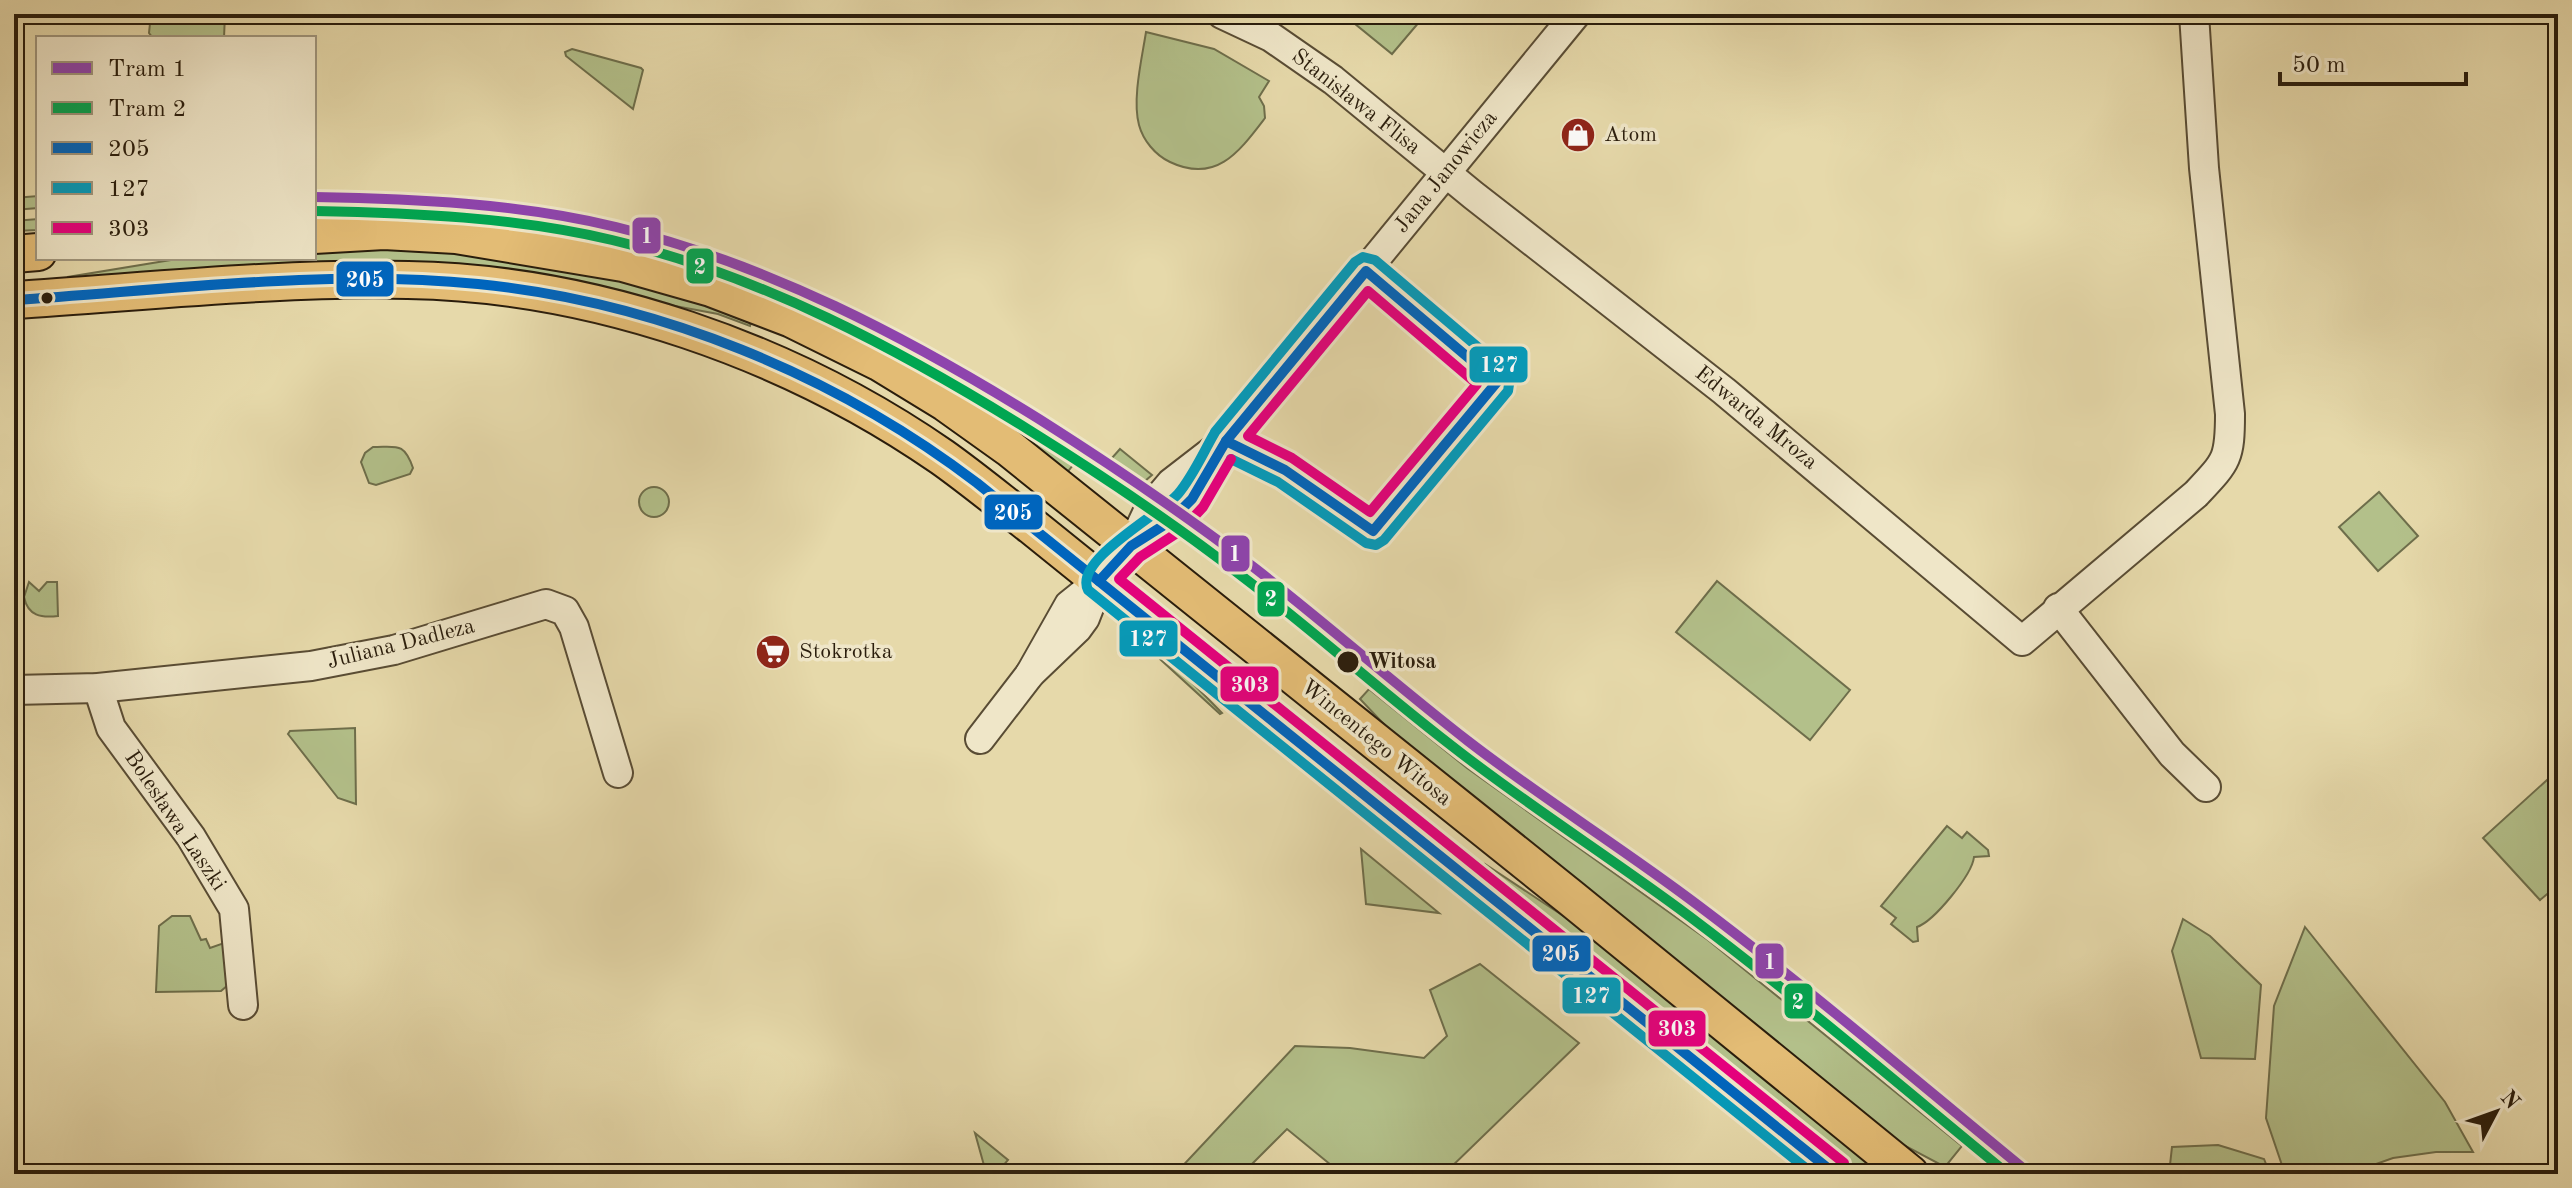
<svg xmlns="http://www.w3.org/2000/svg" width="2572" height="1188" viewBox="0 0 2572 1188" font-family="'Old Standard TT',serif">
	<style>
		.green { fill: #b3c08a; stroke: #6e6e4b; stroke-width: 2 }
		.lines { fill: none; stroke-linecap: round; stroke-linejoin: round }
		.minor-casing { stroke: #594c34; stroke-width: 32 }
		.major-casing { stroke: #2a1d0c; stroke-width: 40 }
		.minor { stroke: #efe6c8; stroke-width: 28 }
		.major { stroke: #e3bc75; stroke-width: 36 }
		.bus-1-casing { stroke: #efe6c8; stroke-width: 16 }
		.bus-2-casing { stroke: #efe6c8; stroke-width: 16 }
		.bus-3-casing { stroke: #efe6c8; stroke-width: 16 }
		.bus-1 { stroke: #0065bd; stroke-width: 10 }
		.bus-2 { stroke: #049bbb; stroke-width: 10 }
		.bus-3 { stroke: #e5007d; stroke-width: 10 }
		.tram-1-casing { stroke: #efe6c8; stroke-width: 16 }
		.tram-2-casing { stroke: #efe6c8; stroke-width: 16 }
		.tram-1 { stroke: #8e44ad; stroke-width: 10 }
		.tram-2 { stroke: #00a651; stroke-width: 10 }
		.bus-dot { fill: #2a1d0c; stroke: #efe6c8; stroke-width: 3 }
		.labels { text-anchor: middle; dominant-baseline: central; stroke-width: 7; stroke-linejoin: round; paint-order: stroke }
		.street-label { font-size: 22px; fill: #2a1d0c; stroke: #efe6c8 }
		.poi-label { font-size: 22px; fill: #2a1d0c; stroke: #efe6c8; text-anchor: start }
		.stop-label { font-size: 22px; font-weight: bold; fill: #2a1d0c; stroke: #efe6c8; text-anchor: start }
		.line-badge { stroke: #efe6c8; stroke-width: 3 }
		.badge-label { font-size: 22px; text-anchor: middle; font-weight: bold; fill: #fff }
	</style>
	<rect width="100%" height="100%" fill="#e6d9aa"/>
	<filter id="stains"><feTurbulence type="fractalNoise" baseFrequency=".0025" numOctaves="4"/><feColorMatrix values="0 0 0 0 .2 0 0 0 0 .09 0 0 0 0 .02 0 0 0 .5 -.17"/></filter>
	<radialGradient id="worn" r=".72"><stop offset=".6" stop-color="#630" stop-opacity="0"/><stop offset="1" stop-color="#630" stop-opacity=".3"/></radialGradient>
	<g class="green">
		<polygon points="151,14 225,14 224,38 153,38 149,33"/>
		<polygon points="1353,14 1426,14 1392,54 1349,19"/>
		<path d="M1146,32L1214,49L1269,81L1259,97L1264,106L1265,118C1239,152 1216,184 1170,162C1155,155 1143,140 1139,125C1132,99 1142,58 1146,32Z"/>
		<polygon points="572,49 641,68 643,70 633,109 566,56 565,52"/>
		<polygon points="38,196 38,208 14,210 14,198"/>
		<polygon points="38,219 38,230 14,231 14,221"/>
		<polygon points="396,246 499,256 660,288 752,319 750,326 718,314 659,303 67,281 68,277 183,258 314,258 314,248"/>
		<polygon points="1001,421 1073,465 1065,475"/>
		<path d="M373,447C397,447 404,442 413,468L410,474L376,485L369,483L361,462L365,453Z"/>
		<polygon points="1120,449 1152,475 1145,481 1111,459"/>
		<circle cx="654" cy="502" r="15"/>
		<polygon points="2379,492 2418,536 2378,571 2339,527"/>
		<polygon points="1717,581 1850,690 1810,740 1676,632"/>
		<path d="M29,582L39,591L47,582H57L58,616C41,618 28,616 24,597Z"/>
		<polygon points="1161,652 1167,657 1222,713 1220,714 1160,659"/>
		<polygon points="1369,689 1467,768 1708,940 1962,1146 1945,1167 1894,1140 1398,739 1360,699"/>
		<polygon points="355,728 356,804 338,798 288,734 290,731"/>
		<polygon points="2558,770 2558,885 2540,900 2483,838"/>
		<path d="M1947,826L1962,838L1967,832L1988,850L1989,856L1974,857C1972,875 1934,921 1917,927L1918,941L1913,942L1891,924L1896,918L1881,906Z"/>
		<polygon points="1361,849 1439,913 1366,904"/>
		<polygon points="1485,864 1580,927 1886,1174 1859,1174 1482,869"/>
		<polygon points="172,916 190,916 201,940 206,939 210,948 224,943 228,985 221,991 156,992 159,926"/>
		<polygon points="2183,919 2210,936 2261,985 2255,1059 2201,1058 2172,951"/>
		<polygon points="2305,927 2445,1102 2473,1152 2436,1152 2393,1158 2348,1174 2285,1174 2266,1118 2274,1006"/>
		<polygon points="1480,964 1579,1043 1444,1174 1342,1174 1287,1129 1242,1174 1175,1174 1295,1046 1350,1048 1424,1058 1447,1036 1430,990"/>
		<polygon points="975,1133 1008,1160 1002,1167 1004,1174 991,1174 985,1169"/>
		<polygon points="2218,1145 2264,1159 2270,1174 2169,1174 2172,1147"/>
		<polygon points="2434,1165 2480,1168 2488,1174 2393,1174"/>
	</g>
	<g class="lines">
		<g class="minor-casing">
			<g id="minor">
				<path d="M1222,14L1271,37L1333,80L1473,195L1724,391L2022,641L2196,494C2227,461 2230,459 2230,414L2204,168L2194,14"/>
				<polyline points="1132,545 1149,509 1171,483 1215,449"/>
				<polyline points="2058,608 2172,754 2206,787"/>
				<polyline points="1030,674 1069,605 1099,581 1131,546 1169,522 1180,512 1192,499 1226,441 1576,14"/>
				<polyline points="98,688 111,728 191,837 234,909 243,1005"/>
				<polyline points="14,690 98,688 311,666 394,650 546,604 565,611 574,627 618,773"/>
				<polyline points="980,739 1030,674 1077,629 1085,618 1099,582"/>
			</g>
		</g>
		<g class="major-casing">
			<g id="major">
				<polyline points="314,235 384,231 456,235 623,263 711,288 792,319 879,362 946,403 1009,448 1571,898 1910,1174"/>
				<polyline points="14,254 38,252"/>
				<path d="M14,300C143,292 278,277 408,280C594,283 789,351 942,457C973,479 1003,504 1033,527L1835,1174"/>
			</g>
		</g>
		<use href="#minor" class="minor"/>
		<use href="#major" class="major"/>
		<g class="bus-1-casing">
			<g id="bus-1">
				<polygon points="1366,271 1497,382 1373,531 1285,470 1226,441"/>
				<path d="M14,300C167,290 324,269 478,284C657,302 834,374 977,483L1835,1174"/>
				<polyline points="1099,581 1131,546 1169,522 1192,499 1226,441"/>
			</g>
		</g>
		<g class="bus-2-casing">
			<g id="bus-2">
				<polyline points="1215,432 1355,262 1363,257 1375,260 1506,371 1510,378 1508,391 1384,540 1376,545 1366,543 1278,482 1231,459"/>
				<path d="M1214,434C1203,453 1193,476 1178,494C1161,514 1073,560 1088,590L1813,1174"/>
			</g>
		</g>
		<g class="bus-3-casing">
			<g id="bus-3">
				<polygon points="1368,291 1477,384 1370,512 1292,458 1248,436"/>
				<polyline points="1231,459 1203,507 1190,521 1177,533 1140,557 1119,579 1844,1163"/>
			</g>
		</g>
		<use href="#bus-1" class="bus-1"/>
		<use href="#bus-2" class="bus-2"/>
		<use href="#bus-3" class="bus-3"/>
		<g class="tram-1-casing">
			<path id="tram-1" d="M314,197C415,199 517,203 616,227C768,264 907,337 1039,419C1113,466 1186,515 1256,569C1328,625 1396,685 1468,741C1543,799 1624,849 1699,906C1812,991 1920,1084 2030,1174"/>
		</g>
		<g class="tram-2-casing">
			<path id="tram-2" d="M314,211C414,213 514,217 612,240C762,276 899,349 1029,430C1103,476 1175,524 1243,577C1318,634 1387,697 1461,753C1535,810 1614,860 1689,916C1798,998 1902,1087 2008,1174"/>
		</g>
		<use href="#tram-1" class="tram-1"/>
		<use href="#tram-2" class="tram-2"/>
	</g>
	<defs>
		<g id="shop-disc" transform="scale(1.8)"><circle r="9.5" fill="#8f2418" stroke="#efe6c8"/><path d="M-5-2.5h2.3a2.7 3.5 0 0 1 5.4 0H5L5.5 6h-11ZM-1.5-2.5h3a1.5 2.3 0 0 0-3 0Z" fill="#fff"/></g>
		<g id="supermarket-disc" transform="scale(1.8)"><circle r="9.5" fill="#8f2418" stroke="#efe6c8"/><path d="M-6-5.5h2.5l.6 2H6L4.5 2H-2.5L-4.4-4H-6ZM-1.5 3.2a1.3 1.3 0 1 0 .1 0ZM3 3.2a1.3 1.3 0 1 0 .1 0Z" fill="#fff"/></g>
	</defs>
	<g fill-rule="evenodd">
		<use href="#shop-disc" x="1578" y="135"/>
		<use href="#supermarket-disc" x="773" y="652"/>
	</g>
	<g class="bus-dot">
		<circle cx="47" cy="298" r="7"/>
		<circle cx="1348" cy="662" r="12"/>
	</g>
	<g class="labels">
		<g class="street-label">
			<text transform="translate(1356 102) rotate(38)">Stanisława Flisa</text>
			<text transform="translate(1446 172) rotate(-51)">Jana Janowicza</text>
			<text transform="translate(1756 418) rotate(39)">Edwarda Mroza</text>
			<text transform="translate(401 644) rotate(-14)">Juliana Dadleza</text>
			<text transform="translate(1376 743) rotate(39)">Wincentego Witosa</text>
			<text transform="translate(175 821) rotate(56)">Bolesława Laszki</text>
		</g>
		<g class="poi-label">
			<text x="1604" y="135">Atom</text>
			<text x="799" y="652">Stokrotka</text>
		</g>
		<g class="stop-label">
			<text x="1368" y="662">Witosa</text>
		</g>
	</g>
	<g class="line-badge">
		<rect x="631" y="216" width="31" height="39" rx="8" fill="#8e44ad"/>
		<rect x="685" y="247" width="30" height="38" rx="8" fill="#00a651"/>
		<rect x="335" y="260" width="60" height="38" rx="8" fill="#0065bd"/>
		<rect x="1468" y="345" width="61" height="39" rx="8" fill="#049bbb"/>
		<rect x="983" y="493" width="61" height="38" rx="8" fill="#0065bd"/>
		<rect x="1220" y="534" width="31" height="39" rx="8" fill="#8e44ad"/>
		<rect x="1256" y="580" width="30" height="38" rx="8" fill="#00a651"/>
		<rect x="1118" y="619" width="61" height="39" rx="8" fill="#049bbb"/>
		<rect x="1219" y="665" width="61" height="38" rx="8" fill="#e5007d"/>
		<rect x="1531" y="934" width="61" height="39" rx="8" fill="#0065bd"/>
		<rect x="1754" y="942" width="31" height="38" rx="8" fill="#8e44ad"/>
		<rect x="1561" y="976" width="61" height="39" rx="8" fill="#049bbb"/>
		<rect x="1783" y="982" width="31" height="38" rx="8" fill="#00a651"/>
		<rect x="1647" y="1009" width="60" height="39" rx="8" fill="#e5007d"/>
	</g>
	<g class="badge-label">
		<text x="647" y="243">1</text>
		<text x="700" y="274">2</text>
		<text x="365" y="287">205</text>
		<text x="1499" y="372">127</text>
		<text x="1013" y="520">205</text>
		<text x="1235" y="561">1</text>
		<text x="1271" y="606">2</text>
		<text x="1148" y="646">127</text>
		<text x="1250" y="692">303</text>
		<text x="1561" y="961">205</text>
		<text x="1770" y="969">1</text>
		<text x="1591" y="1003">127</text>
		<text x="1798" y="1009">2</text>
		<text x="1677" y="1036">303</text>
	</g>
	<rect width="2572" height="1188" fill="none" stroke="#e6d9aa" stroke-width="48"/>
	<rect x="16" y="16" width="2540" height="1156" fill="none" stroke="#2a1d0c" stroke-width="4"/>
	<rect x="24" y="24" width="2524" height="1140" fill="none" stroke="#2a1d0c" stroke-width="2"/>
	<rect x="36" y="36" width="280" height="224" fill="#efe6c8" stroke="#a0967d" stroke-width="2"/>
	<rect x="52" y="62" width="40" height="12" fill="#8e44ad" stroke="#a0967d" stroke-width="2"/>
	<text x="108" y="76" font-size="24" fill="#2a1d0c">Tram 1</text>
	<rect x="52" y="102" width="40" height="12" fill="#00a651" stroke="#a0967d" stroke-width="2"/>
	<text x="108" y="116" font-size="24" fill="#2a1d0c">Tram 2</text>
	<rect x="52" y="142" width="40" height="12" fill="#0065bd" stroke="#a0967d" stroke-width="2"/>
	<text x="108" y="156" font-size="24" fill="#2a1d0c">205</text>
	<rect x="52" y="182" width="40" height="12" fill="#049bbb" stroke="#a0967d" stroke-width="2"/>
	<text x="108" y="196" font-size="24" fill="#2a1d0c">127</text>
	<rect x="52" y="222" width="40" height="12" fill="#e5007d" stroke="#a0967d" stroke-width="2"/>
	<text x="108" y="236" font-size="24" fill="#2a1d0c">303</text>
	<g transform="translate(2496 1112) rotate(49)" stroke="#efe6c8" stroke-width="6" paint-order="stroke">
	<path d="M0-6L14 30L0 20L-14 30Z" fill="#2a1d0c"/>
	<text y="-12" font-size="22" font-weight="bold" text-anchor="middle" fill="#2a1d0c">N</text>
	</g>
	<path d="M2280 72v12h186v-12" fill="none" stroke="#2a1d0c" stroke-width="4"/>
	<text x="2292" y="72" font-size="24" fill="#2a1d0c" stroke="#efe6c8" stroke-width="6" paint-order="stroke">50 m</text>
	<rect width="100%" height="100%" filter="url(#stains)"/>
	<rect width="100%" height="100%" fill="url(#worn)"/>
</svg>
